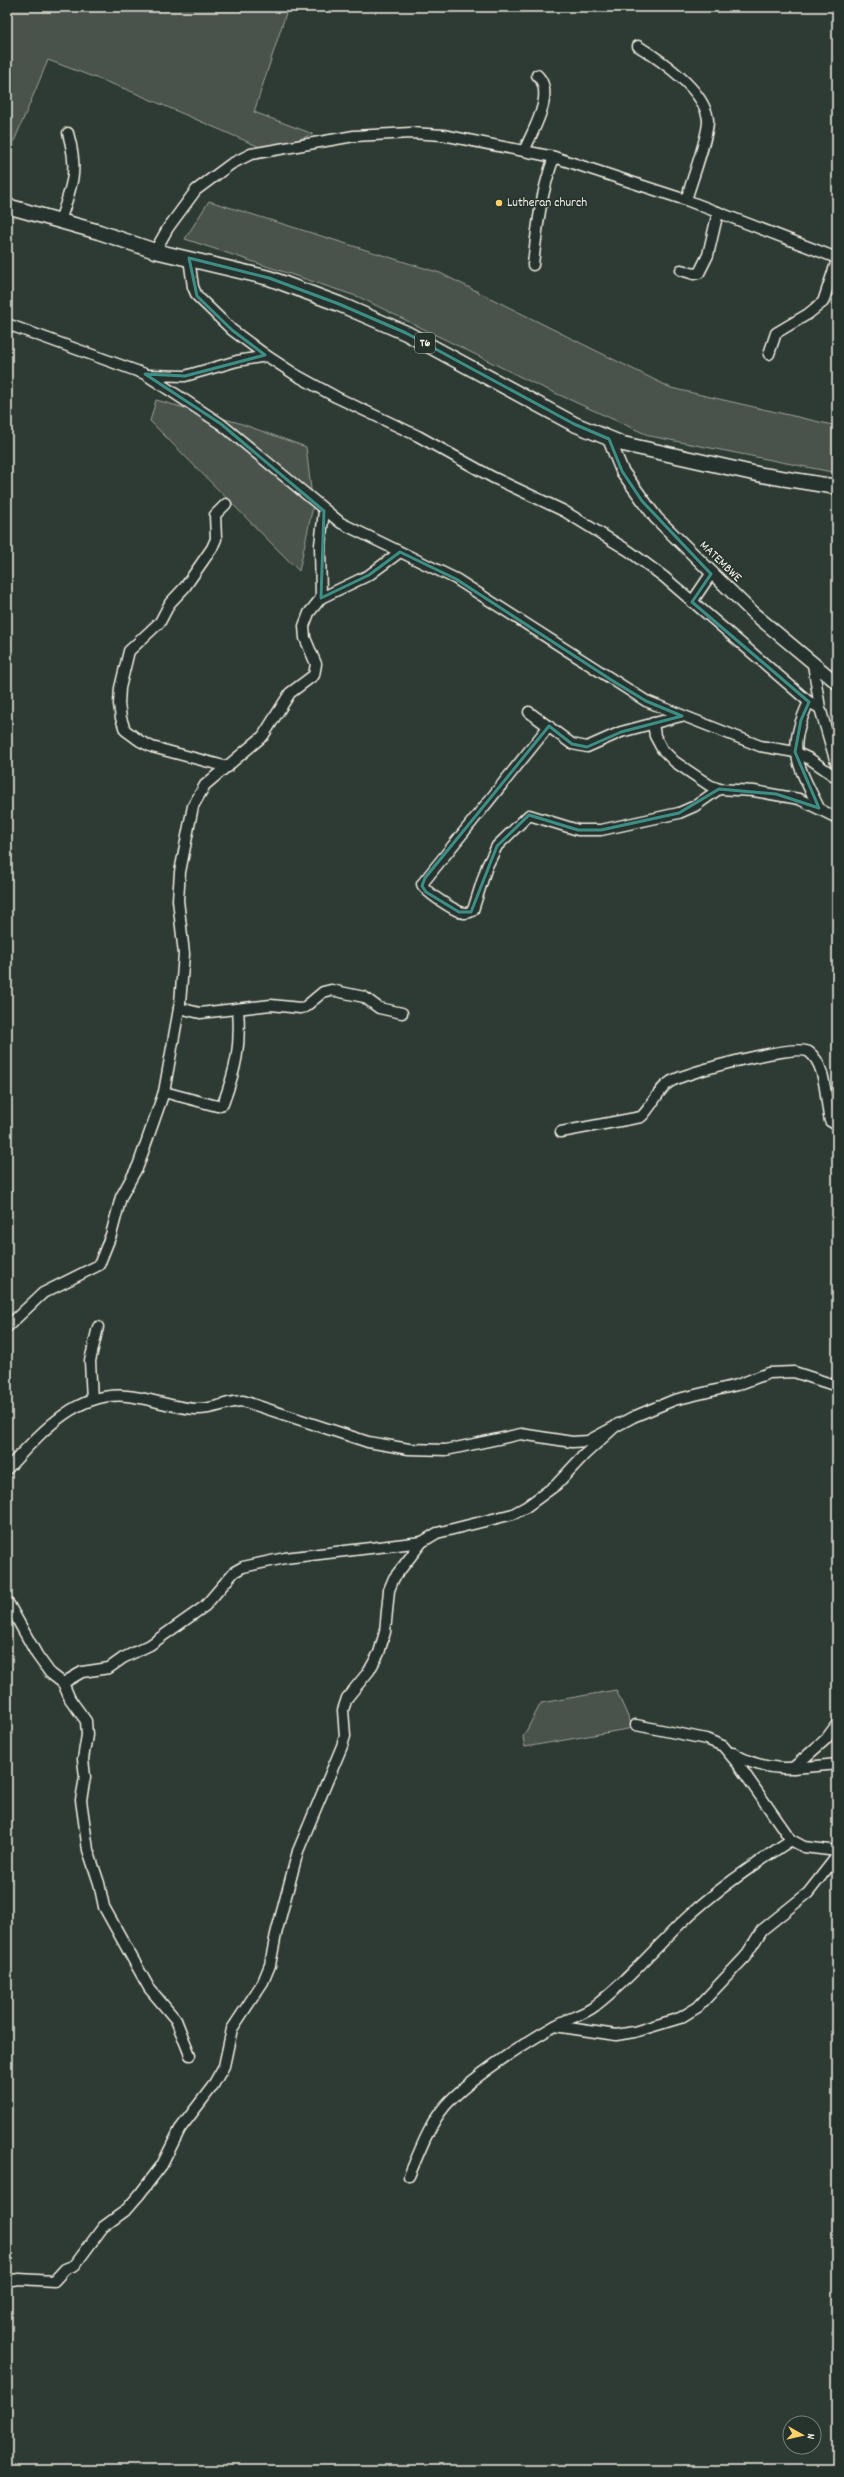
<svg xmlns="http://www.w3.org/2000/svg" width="844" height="2477" viewBox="0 0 844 2477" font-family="Dekko,sans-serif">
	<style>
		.green { fill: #48524c; stroke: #9ea29a }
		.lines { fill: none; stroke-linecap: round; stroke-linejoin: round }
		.minor-casing { stroke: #f4f1e8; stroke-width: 13 }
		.major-casing { stroke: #f4f1e8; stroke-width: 15 }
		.highway-casing { stroke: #f4f1e8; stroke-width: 17 }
		.minor { stroke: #26332d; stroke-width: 10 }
		.major { stroke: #26332d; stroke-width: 12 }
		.highway { stroke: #26332d; stroke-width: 14 }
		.marked { fill: none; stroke: #3d8f86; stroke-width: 3; stroke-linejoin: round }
		.poi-dot { fill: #ffd166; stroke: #26332d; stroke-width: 1.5 }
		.labels { text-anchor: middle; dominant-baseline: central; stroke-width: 3; stroke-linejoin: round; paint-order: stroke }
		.shield { fill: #26332d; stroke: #b6b8b0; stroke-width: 1 }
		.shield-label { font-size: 12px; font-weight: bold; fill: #f4f1e8 }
		.poi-label { font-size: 13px; fill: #f4f1e8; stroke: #26332d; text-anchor: start }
		.street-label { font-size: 13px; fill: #f4f1e8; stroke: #26332d }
	</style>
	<rect width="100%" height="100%" fill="#2e3b34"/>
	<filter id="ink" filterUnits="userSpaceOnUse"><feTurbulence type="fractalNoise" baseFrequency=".025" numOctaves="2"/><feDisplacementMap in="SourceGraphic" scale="8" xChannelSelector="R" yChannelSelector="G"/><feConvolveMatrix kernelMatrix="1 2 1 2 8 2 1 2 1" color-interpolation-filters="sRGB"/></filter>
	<g filter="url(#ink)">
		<g class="green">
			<polygon points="7,7 288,7 254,112 313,134 269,151 128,90 48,60 7,158"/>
			<polygon points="209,201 440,273 671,388 837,426 837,473 650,436 533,383 359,297 185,239"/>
			<polygon points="156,400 239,423 306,447 313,506 299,571 150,421"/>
			<polygon points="616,1690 633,1728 525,1747 523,1737 541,1703"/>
		</g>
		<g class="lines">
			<g class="minor-casing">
				<g id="minor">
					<path d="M638,46C662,61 705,90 708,120C709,134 691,183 686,200"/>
					<path d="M525,149C533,130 556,93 537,75"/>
					<path d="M60,221C72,184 79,172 68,133"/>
					<polyline points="155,251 168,228 196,190 231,164 251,154 354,136 411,133 443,135 554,157 686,200 837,258"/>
					<polyline points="189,258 193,287 197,296 232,330 267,356 296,375 336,397 418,436 492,477 564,511 629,551 664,577 809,702 820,708"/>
					<path d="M533,265C537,227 541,193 554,157"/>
					<polyline points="681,270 694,274 699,273 708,255 718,212"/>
					<polyline points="7,324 145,374 221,424 341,523 456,579 646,701 760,746 795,752 810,759 837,778"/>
					<polyline points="769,354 776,333 808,314 823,302 837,260"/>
					<polyline points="147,375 185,376 237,361 267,356"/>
					<polyline points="226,504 215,515 216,539 212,548 185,587 170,603 160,622 129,651 120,688 119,704 121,718 125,730 140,741 152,747 228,767"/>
					<polyline points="321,598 320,545 324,511"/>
					<polyline points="692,602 711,574"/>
					<polyline points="813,664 820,708 837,766"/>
					<path d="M809,702C786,750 797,763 819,808"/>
					<polyline points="529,712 572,744 587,747 621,732 681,716"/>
					<polyline points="653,723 655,736 662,749 675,762 709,785 719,789 754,791 799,799 837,818"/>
					<path d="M549,726L422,884C422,890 457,913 465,913C468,913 471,912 473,910L487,866L497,846L529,815L578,830H601L679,813L695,806L719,789"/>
					<polyline points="179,1008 200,1013 271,1005 300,1008 305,1007 323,992 331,990 364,997 379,1008 402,1013"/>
					<path d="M164,1092L217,1106L223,1104C236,1069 241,1046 238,1009"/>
					<path d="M561,1132L641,1117C652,1107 658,1089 670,1082C686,1072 796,1043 809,1052C827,1065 825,1101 830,1121L837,1125"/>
					<polyline points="7,1327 43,1293 99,1265 111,1235 121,1197 138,1166 164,1092 180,1003 184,954 178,900 180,872 193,806 205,785 263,736 290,693 314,675 316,664 305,638 304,626 309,613 321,598 369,575 400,552"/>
					<polyline points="92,1400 90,1361 98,1327"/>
					<path d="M7,1469C39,1435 75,1391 127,1396C150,1398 173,1408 196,1409C213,1410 227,1401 243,1401L368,1442L409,1449L446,1450L521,1434L572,1442L588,1441L633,1417L674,1400L737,1385L769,1373L794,1372L837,1386"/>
					<polyline points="7,1601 37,1655 50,1673 63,1683 70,1699 86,1721 87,1735 83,1759 85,1777 81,1800 88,1850 99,1883 104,1907 149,1988 176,2020 190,2055"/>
					<polyline points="63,1683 82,1672 109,1668 123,1658 150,1645 205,1606 234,1572 243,1567 285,1558 422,1542"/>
					<polyline points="636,1725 706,1739 723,1746 738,1764 791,1840 804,1847 837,1851"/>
					<path d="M733,1753C764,1774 801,1768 837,1764"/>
					<polyline points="793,1768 826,1739 837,1724"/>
					<polyline points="555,2026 616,2035 634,2032 680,2018 698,2007 745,1957 762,1930 808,1893 837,1856"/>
					<path d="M409,2176C419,2153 429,2125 445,2106C468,2080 524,2043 555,2026C568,2018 584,2015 595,2006C627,1981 652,1952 680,1924C713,1892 752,1866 791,1840"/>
					<polyline points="7,2281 19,2279 54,2281 65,2269 75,2265 103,2227 125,2211 139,2195 162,2165 180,2129 212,2087 224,2066 232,2029 263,1982 270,1965 276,1934 298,1851 342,1746 345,1736 343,1710 347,1698 369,1671 379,1653 385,1632 389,1590 394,1578 422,1542 437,1533 513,1514 526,1507 556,1485 584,1455 618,1424"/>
				</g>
			</g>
			<g class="major-casing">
				<polyline id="major" points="609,439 622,471 656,518 753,613 837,683"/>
			</g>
			<g class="highway-casing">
				<polyline id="highway" points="7,206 99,232 155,251 269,278 339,304 406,333 574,424 623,444 762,475 837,487"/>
			</g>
			<use href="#minor" class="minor"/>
			<use href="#major" class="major"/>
			<use href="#highway" class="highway"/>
		</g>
	</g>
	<path class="marked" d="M189,258L269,278L339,304L406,333L574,424L609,439L622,471L642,501L711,574L692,602L809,702L801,720L795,752L819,808L776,794L719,789L679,813L601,830H578L529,815L497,846L471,912H459L426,892L422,886L425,878L549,726L572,744L587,747L621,732L682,716L646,701L613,681L456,579L400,552L369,575L321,598L324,511L221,424L145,374L185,376L265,355L232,330L197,296Z"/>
	<circle class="poi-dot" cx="499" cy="203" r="4"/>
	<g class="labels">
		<rect class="shield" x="415" y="333" width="20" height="20" rx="3"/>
		<g class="shield-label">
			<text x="425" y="343">T6</text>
		</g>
		<g class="poi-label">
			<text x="507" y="203">Lutheran church</text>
		</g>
		<g class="street-label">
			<text transform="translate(720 562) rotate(44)">MATEMBWE</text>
		</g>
	</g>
	<rect width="844" height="2477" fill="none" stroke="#26332d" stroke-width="24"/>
	<rect x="12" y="12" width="820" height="2453" fill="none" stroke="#f4f1e8" stroke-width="1.5" filter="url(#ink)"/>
	<g transform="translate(802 2435) rotate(98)"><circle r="19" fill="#26332d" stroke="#787f78"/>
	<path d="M0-3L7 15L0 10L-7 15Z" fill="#ffd166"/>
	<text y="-6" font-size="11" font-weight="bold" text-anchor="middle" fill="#f4f1e8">N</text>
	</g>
</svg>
